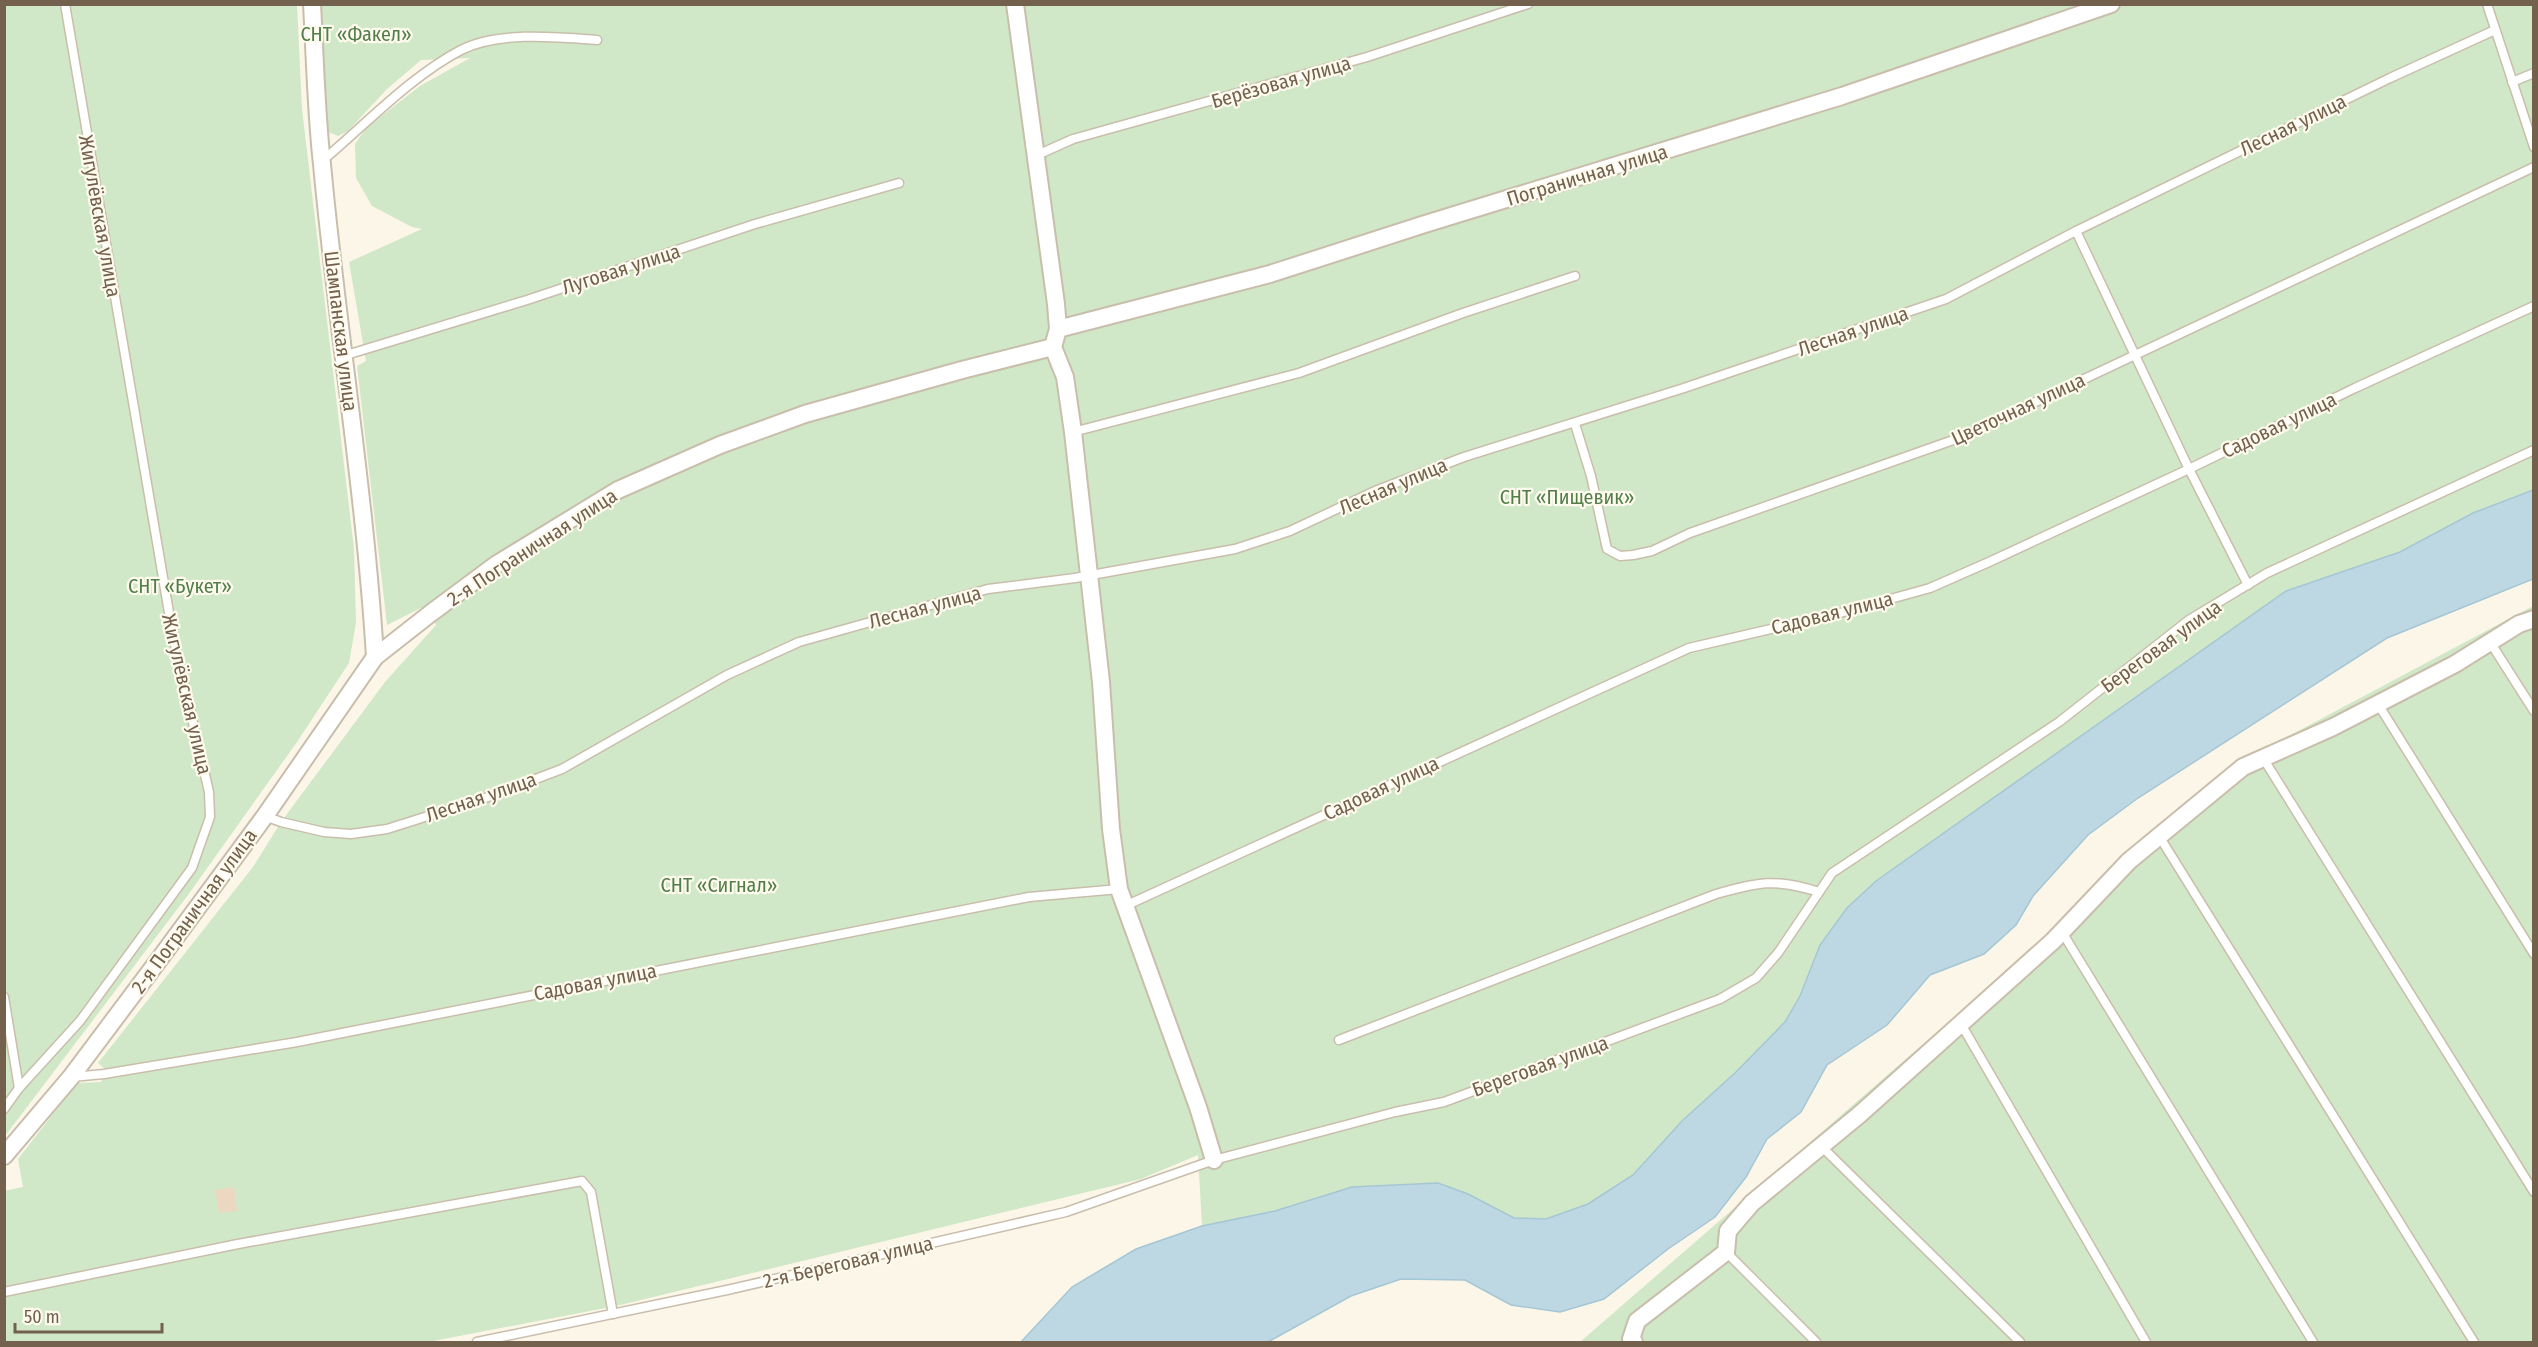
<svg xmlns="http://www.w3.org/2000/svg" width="2538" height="1347" viewBox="0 0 2538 1347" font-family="'Fira Sans Condensed',sans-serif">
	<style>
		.green { fill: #d0e8c7 }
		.water { fill: #bed8e3; stroke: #a5c6d4; stroke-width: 1.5 }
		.building { fill: #ecd8c0 }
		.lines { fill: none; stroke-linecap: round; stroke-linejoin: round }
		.service-casing { stroke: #c9beac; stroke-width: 11 }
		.minor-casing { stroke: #c9beac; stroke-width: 20 }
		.service { stroke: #fff; stroke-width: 8 }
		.minor { stroke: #fff; stroke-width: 16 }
		.labels { text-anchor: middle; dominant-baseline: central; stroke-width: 4.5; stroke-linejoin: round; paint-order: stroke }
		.park-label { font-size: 20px; fill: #517e49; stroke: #fefaee }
		.street-label { font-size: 20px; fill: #73614e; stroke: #fefaee }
	</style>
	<rect width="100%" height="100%" fill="#fbf6e8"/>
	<g class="green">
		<polygon points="5,5 297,5 302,109 354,549 356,623 349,663 297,742 188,895 5,1136"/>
		<polygon points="317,5 2533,5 2533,490 2473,513 2400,552 2286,591 2009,788 1800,996 1785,1022 1736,1072 1682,1121 1633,1175 1588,1204 1546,1219 1514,1218 1468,1194 1275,1211 1202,1226 1198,1155 1141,1179 616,1306 428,1342 5,1342 4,1191 23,1187 18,1159 77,1083 101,1082 106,1070 98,1063 253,867 281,822 385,682 436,625 427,605 387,625 357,366 366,361 349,262 422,229 412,227 372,206 356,178 355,144 367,127 420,86 470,58 421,60 387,89 348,131 338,136 328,132 323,121"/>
		<polygon points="2533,606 2533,1342 1580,1342 2028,953 2225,770"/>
	</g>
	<polygon class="water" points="2533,490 2533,579 2387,638 2138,798 2088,835 2033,896 2016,925 1984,954 1930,975 1887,1025 1827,1065 1801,1112 1767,1139 1746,1177 1715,1217 1668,1249 1604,1299 1560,1312 1511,1305 1465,1280 1401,1279 1351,1296 1268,1342 1021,1342 1072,1287 1136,1249 1202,1226 1275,1211 1352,1187 1438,1183 1468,1194 1514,1218 1546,1219 1588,1204 1633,1175 1682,1121 1736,1072 1785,1022 1800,996 1820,945 1847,908 1876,881 2286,591 2400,552 2473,513"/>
	<polygon class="building" points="234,1187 237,1211 219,1213 215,1190"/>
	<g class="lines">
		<g class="service-casing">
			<g id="service">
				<polyline points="2487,4 2534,147"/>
				<polyline points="2512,82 2534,73"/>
				<polyline points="1035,156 1073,139 1367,57 1528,4"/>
				<path d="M322,161C365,125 411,76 461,50C497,31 558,37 597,40"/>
				<polyline points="2076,231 2189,469 2248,585"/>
				<polyline points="343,356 527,300 755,224 899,183"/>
				<polyline points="1575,424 1591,476 1607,549 1620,556 1633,555 1652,551 1690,533 1959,438 2534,167"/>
				<polyline points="1073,432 1299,373 1463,313 1575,276"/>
				<polyline points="2490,642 2534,711"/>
				<polyline points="2378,704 2534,954"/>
				<polyline points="2263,758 2534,1192"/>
				<polyline points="265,816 281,822 324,832 351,834 387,829 488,797 562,769 727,675 799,642 988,589 1075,578 1235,549 1290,531 1375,491 1464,457 1684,388 1946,299 2076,231 2390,78 2495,30"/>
				<polyline points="2159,836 2474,1342"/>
				<polyline points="1125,906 1689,648 1840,613 1930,588 1989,562 2189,469 2355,388 2534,306"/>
				<polyline points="2062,932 2313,1342"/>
				<polyline points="4,997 19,1088"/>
				<polyline points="1961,1024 2146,1342"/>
				<path d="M1339,1040L1716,894C1759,882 1775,878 1819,892"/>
				<polyline points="72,1077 104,1074 297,1042 1029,897 1119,889"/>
				<polyline points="4,1109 19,1088 80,1021 192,868 210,817 209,792 173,636 65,4"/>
				<polyline points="1821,1146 2020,1342"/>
				<polyline points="1726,1252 1816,1342"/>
				<polyline points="4,1292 238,1244 582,1181 591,1192 613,1314"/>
				<polyline points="477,1342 727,1290 1066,1212 1214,1160 1395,1112 1444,1102 1720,999 1756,978 1778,953 1832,873 2059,722 2189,620 2267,573 2534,450"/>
			</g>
		</g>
		<g class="minor-casing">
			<g id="minor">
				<path d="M312,4C315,57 316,111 322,164C337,329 365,491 375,657"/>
				<polyline points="1015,4 1056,304 1058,329 1053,347 1065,377 1073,432 1101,682 1111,829 1119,889 1198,1107 1214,1160"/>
				<polyline points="1058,329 1270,274 1425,224 1842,96 2111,4"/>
				<polyline points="4,1156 71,1077 158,961 265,816 375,657 431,613 497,564 618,490 720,445 805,414 962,370 1053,347"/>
				<polyline points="1634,1342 1631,1339 1637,1321 1726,1252 1728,1231 1752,1203 1859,1115 2053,941 2129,861 2243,767 2333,727 2455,664 2519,624 2534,619"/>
			</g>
		</g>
		<use href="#service" class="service"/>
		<use href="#minor" class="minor"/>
	</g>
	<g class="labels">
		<g class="park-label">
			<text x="356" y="34">СНТ «Факел»</text>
			<text x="1567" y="497">СНТ «Пищевик»</text>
			<text x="180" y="586">СНТ «Букет»</text>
			<text x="719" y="885">СНТ «Сигнал»</text>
		</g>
		<g class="street-label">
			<text transform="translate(1281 82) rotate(-16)">Берёзовая улица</text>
			<text transform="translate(2293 125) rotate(-26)">Лесная улица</text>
			<text transform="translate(1587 175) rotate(-17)">Пограничная улица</text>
			<text transform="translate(100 216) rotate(80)">Жигулёвская улица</text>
			<text transform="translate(621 269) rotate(-18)">Луговая улица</text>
			<text transform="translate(341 331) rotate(83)">Шампанская улица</text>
			<text transform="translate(1853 331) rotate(-19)">Лесная улица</text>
			<text transform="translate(2018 409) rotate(-25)">Цветочная улица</text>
			<text transform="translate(2279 425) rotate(-26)">Садовая улица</text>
			<text transform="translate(1393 486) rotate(-23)">Лесная улица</text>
			<text transform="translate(532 547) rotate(-33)">2-я Пограничная улица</text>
			<text transform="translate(925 607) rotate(-15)">Лесная улица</text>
			<text transform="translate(1832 613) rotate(-14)">Садовая улица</text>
			<text transform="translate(2161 646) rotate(-36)">Береговая улица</text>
			<text transform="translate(187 694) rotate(77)">Жигулёвская улица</text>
			<text transform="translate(1381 788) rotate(-25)">Садовая улица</text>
			<text transform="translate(481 797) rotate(-19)">Лесная улица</text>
			<text transform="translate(194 911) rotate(-54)">2-я Пограничная улица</text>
			<text transform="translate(595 982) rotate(-11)">Садовая улица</text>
			<text transform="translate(1540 1066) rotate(-20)">Береговая улица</text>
			<text transform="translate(848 1262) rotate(-13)">2-я Береговая улица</text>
		</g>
	</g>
	<rect width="2538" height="1347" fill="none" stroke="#73614e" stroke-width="12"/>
	<path d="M15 1323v9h147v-9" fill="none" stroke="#73614e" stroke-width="3"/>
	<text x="24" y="1323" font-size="18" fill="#73614e" stroke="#fefaee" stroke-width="4.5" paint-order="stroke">50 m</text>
</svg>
